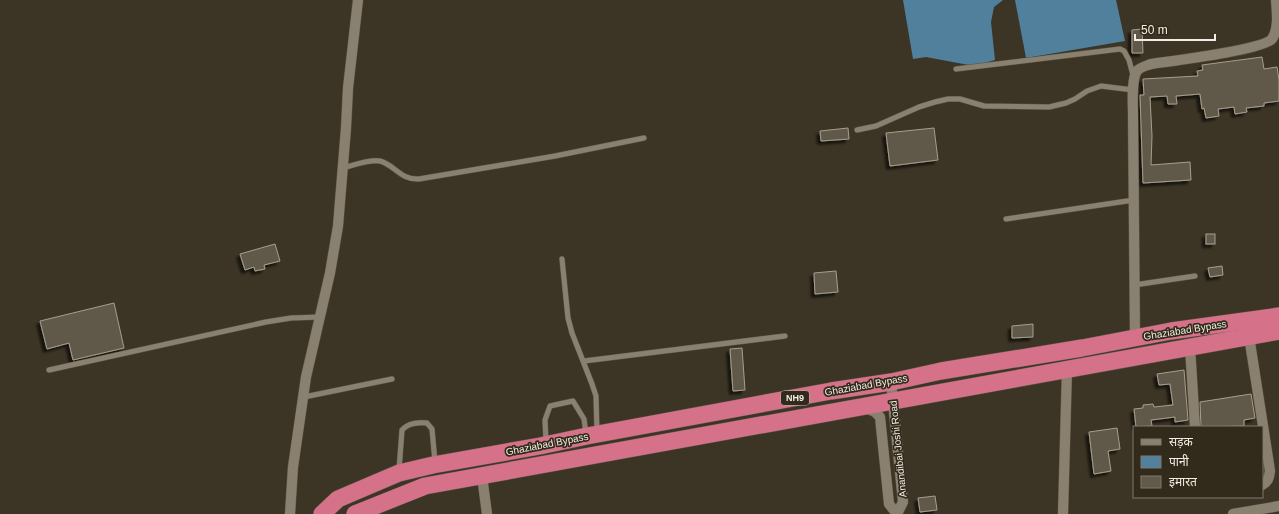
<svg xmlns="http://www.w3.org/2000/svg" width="1279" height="514" viewBox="0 0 1279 514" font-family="Arial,'Noto Sans Devanagari',sans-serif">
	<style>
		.water { fill: #51809d }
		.building { fill: #615949; stroke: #a79e8d; filter: url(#shadow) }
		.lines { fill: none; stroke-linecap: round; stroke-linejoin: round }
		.service-casing { stroke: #595346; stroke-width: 6 }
		.minor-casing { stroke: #595346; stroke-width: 11 }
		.trunk-casing { stroke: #595346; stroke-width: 18 }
		.service { stroke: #89806f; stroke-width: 5 }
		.minor { stroke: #89806f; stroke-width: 10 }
		.trunk { stroke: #d5728a; stroke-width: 17 }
		.labels { text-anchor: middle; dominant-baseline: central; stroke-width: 3.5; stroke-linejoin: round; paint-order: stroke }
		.shield { fill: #322b1c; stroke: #b9b4a9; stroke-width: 1 }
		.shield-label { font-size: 9px; font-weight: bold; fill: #f3eee5 }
		.street-label { font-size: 10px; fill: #f3eee5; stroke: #322b1c }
	</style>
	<defs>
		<filter id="shadow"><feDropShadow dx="-3.5" dy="3.5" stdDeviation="1" flood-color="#0009"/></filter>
	</defs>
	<rect width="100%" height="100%" fill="#3c3526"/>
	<g class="water">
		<polygon points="903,0 1003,0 994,7 991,22 995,60 974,66 926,57 913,59"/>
		<polygon points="1015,0 1116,0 1125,41 1026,58"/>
	</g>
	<g class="building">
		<polygon points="1142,29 1143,53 1132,53 1132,30"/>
		<polygon points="1262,57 1264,69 1277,67 1279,80 1279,101 1264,103 1264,106 1246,108 1247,112 1235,114 1234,107 1218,109 1219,116 1206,118 1204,108 1202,109 1200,94 1176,96 1177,104 1168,104 1167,96 1150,97 1152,136 1151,165 1190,162 1191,180 1143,183 1140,95 1144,95 1143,79 1198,76 1197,71 1203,70 1202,65"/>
		<polygon points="848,128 849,139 821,141 820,131"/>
		<polygon points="934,128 938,160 890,166 886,133"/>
		<rect x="1206" y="234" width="9" height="10"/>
		<polygon points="275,244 280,261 264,265 265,269 255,271 254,267 245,270 240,254"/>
		<polygon points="1222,266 1223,275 1210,277 1208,268"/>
		<polygon points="836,271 838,292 815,294 814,273"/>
		<polygon points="114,303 124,348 73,360 69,343 47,349 40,321"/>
		<polygon points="1033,324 1033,337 1012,338 1012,326"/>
		<polygon points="742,348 745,390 733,391 730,349"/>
		<polygon points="1184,370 1188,420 1175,422 1175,417 1151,420 1152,426 1136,427 1134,409 1143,408 1143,405 1153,404 1154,407 1173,405 1170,384 1159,385 1157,374"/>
		<polygon points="1251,394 1255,418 1244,420 1244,426 1201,427 1200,402"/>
		<polygon points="1117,428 1120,449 1108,451 1111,471 1094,474 1089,432"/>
		<polygon points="935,496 937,510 920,512 918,498"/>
	</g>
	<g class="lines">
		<g class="service-casing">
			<g id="service">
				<polyline points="956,69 1120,49 1124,51 1129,60 1133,75"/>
				<polyline points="857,130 876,126 919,107 935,102 948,99 960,99 984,106 1049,107 1066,103 1075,99 1087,91 1101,86 1133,90"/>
				<path d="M343,168C354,165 369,159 380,161C395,165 400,180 419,179L555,156L644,138"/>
				<polyline points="1006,219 1134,200"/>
				<polyline points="562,259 568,318 572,333 592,384 596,396 597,433"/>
				<polyline points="1134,285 1195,276"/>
				<polyline points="584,361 785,336"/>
				<polyline points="49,370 266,322 291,318 320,317"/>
				<polyline points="304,397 392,379"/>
				<polyline points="546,442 545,420 550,406 573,401 584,419 586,434"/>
				<path d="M399,470L402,430C408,423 418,422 427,423L432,429L435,462"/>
			</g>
		</g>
		<g class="minor-casing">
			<g id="minor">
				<path d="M1249,336L1270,471C1269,478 1268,482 1262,485"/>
				<path d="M1135,338L1133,115C1133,104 1131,80 1137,71C1140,67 1146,66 1151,64C1171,61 1262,50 1272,39C1279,28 1277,13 1276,0"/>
				<polyline points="1190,347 1195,427"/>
				<polyline points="891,382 903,502 897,514"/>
				<polyline points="863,407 875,412 880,417 889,504 897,514"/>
				<polyline points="482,476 487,514"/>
				<polyline points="290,514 293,467 306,377 330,273 338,226 346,128 348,88 358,0"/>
				<polyline points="1063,514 1067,369"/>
				<polyline points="1233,514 1279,506"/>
			</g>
		</g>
		<g class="trunk-casing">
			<g id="trunk">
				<polyline points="322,514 338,499 399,473 433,465 540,446 587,436 831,391 891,382 941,371 1082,348 1171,331 1279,316"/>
				<polyline points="355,514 425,486 1279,331"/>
			</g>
		</g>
		<use href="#service" class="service"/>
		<use href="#minor" class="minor"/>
		<use href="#trunk" class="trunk"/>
	</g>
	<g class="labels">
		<rect class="shield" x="781" y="391" width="28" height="14" rx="3"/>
		<g class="shield-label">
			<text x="795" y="398">NH9</text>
		</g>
		<g class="street-label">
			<text transform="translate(1185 330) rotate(-9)">Ghaziabad Bypass</text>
			<text transform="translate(866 385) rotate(-10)">Ghaziabad Bypass</text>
			<text transform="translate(547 444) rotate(-11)">Ghaziabad Bypass</text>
			<text transform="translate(898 449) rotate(-96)">Anandibai Joshi Road</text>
		</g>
	</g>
	<rect x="1133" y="426" width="130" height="72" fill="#322b1c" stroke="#7f796c"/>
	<rect x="1141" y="439" width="20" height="6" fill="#89806f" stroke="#7f796c"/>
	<text x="1169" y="446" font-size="12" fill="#f3eee5">सड़क</text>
	<rect x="1141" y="456" width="20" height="12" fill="#51809d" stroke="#7f796c"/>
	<text x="1169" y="466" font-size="12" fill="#f3eee5">पानी</text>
	<rect x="1141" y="476" width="20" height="12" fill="#615949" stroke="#7f796c"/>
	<text x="1169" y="486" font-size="12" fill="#f3eee5">इमारत</text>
	<path d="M1135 34v6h80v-6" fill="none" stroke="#f3eee5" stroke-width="2"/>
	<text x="1141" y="34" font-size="12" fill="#f3eee5" stroke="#322b1c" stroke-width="3" paint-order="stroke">50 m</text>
</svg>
